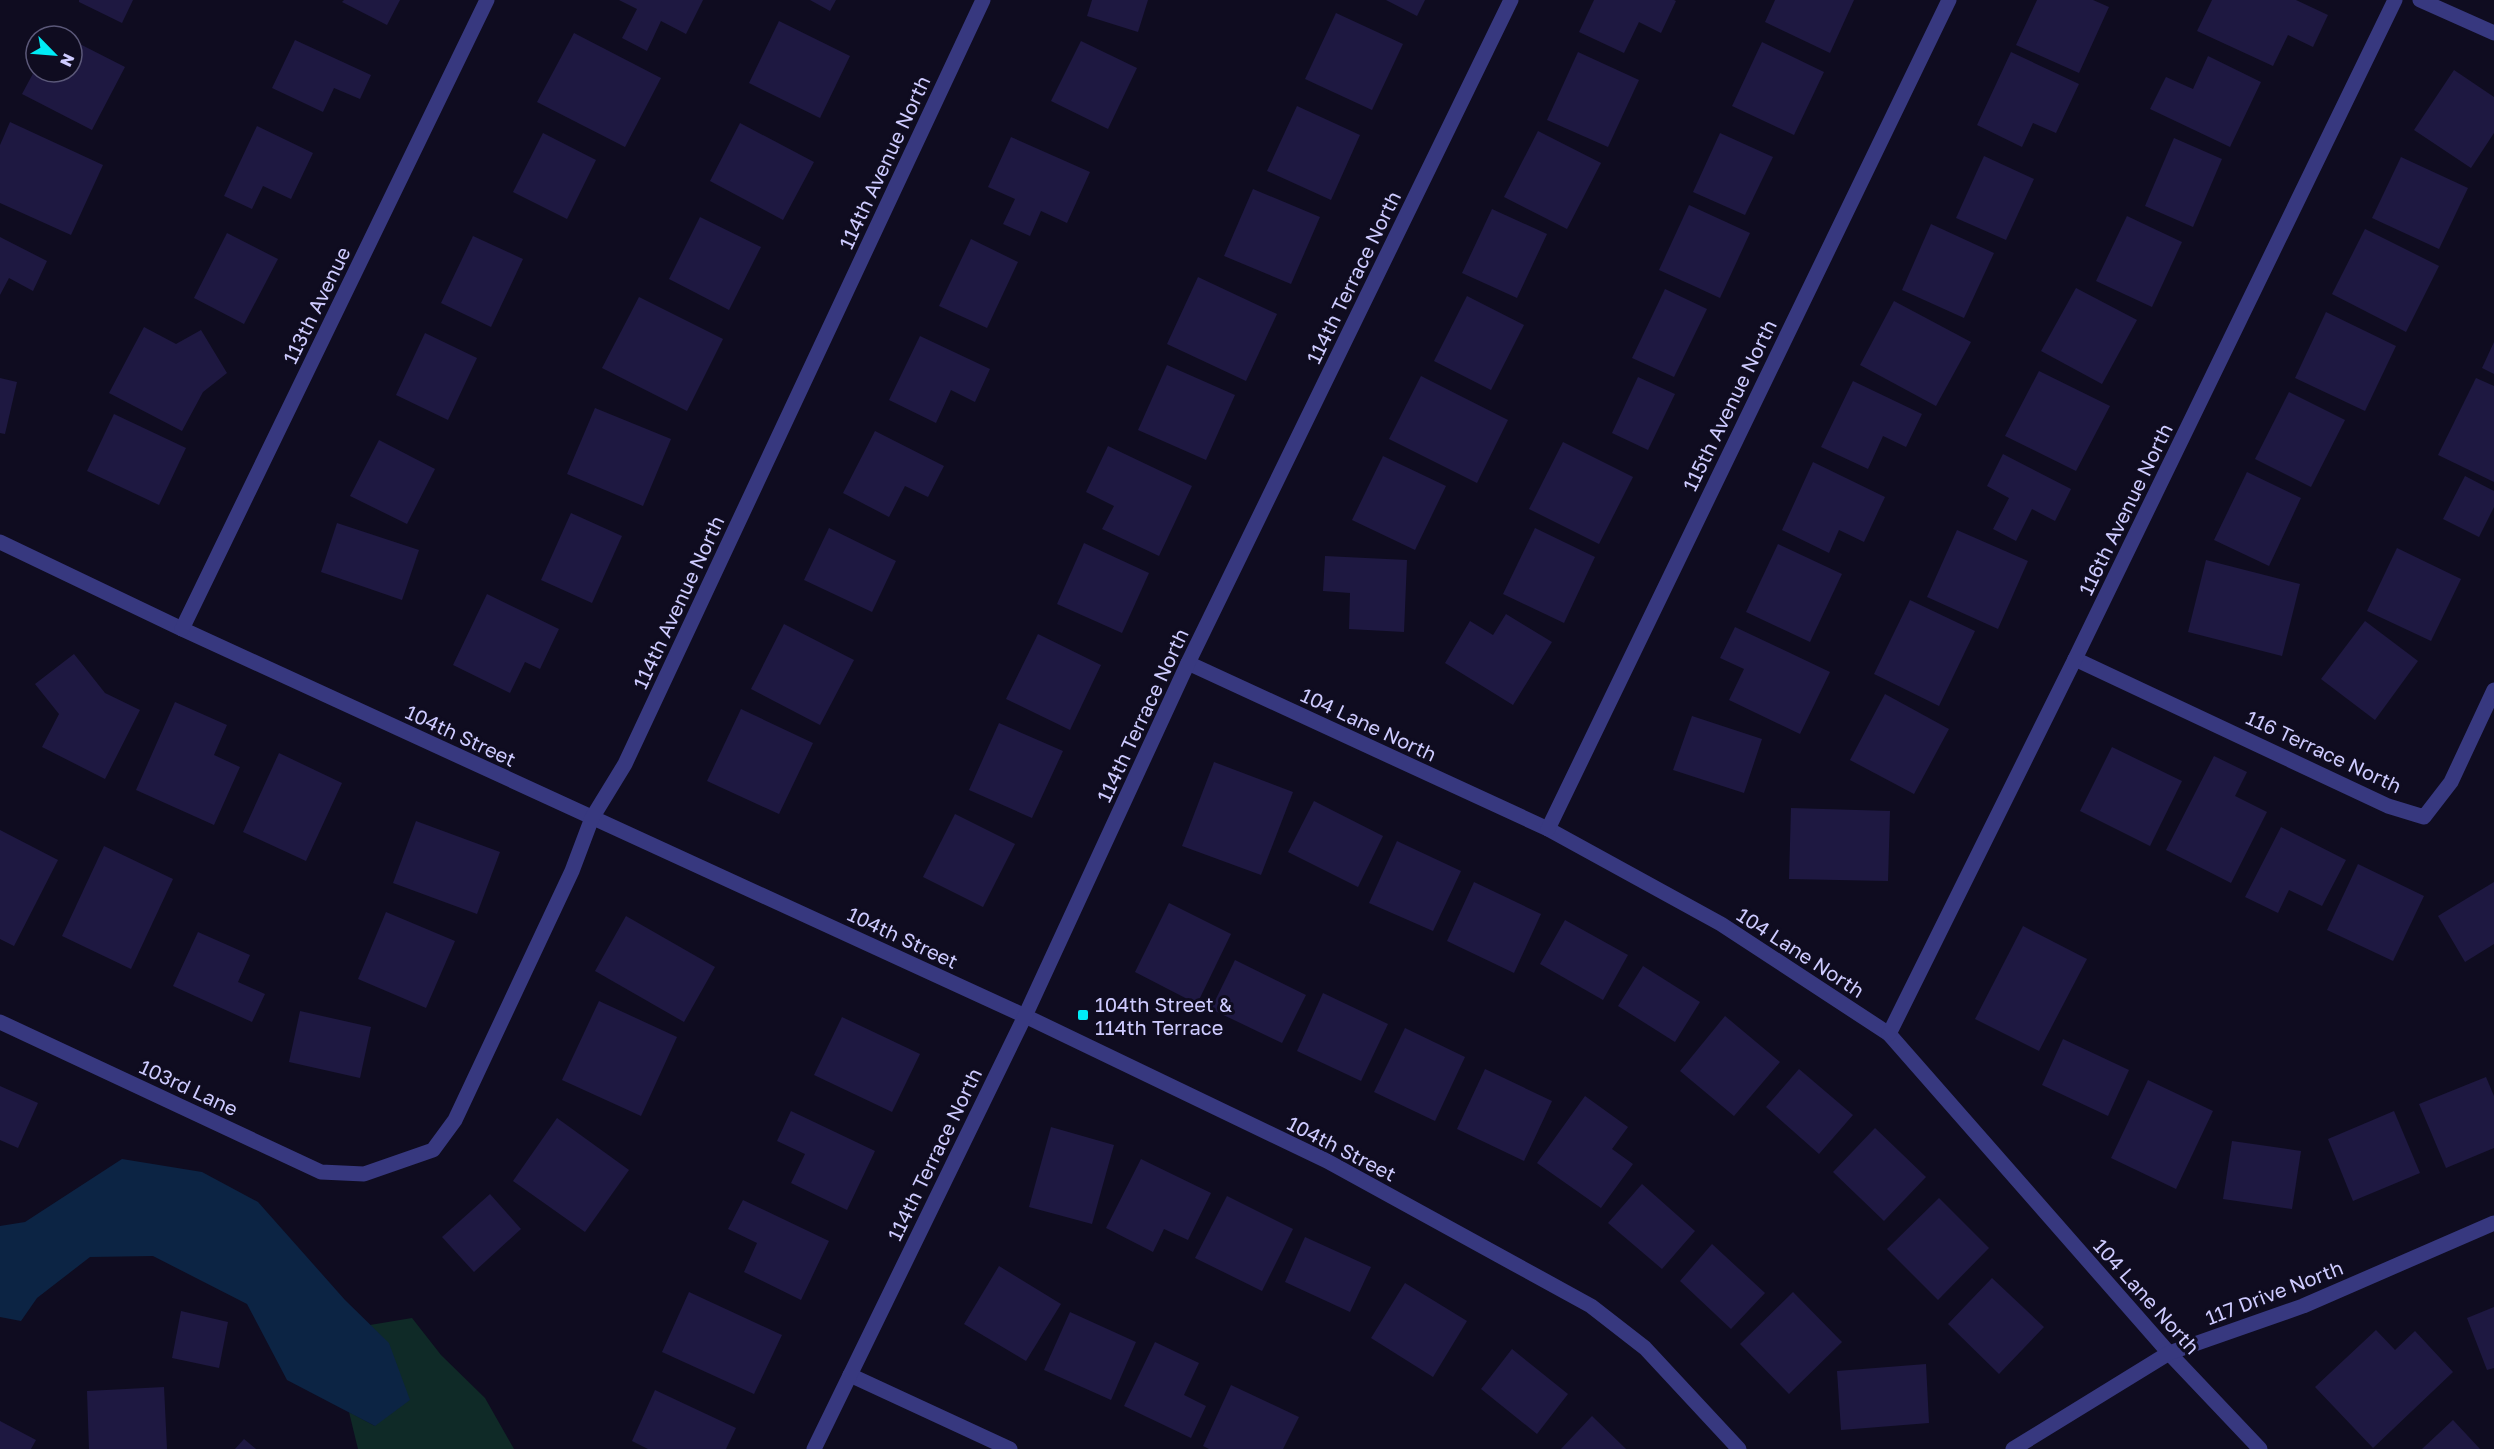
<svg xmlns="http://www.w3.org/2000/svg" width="2494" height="1449" viewBox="0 0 2494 1449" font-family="'Golos Text',sans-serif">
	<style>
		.green { fill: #0f2a27 }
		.water { fill: #0c2444 }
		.building { fill: #1e1841 }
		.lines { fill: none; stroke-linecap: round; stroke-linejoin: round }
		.street { stroke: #37387f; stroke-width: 15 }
		.poi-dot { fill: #00ebf6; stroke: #0f0c20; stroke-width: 2 }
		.labels { text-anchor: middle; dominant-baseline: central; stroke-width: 6; stroke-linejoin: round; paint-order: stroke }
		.street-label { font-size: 20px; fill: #cecbff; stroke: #0f0c20 }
		.poi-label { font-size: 20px; fill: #cecbff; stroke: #0f0c20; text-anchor: start }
	</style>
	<rect width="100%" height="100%" fill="#0f0c20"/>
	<polygon class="green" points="412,1318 441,1355 485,1398 514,1449 358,1449 349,1412 375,1426 389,1344 370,1325"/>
	<polygon class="water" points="122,1159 202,1172 258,1202 345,1300 389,1343 410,1400 375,1426 287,1380 247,1304 153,1256 90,1257 37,1298 21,1321 0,1317 0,1226 25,1222"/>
	<g class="building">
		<polygon points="79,0 133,0 122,23 79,2"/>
		<polygon points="344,0 400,0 387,25 342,2"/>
		<polygon points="619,0 703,0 686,34 661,21 647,51 622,38 637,9"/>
		<polygon points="810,0 836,0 830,11"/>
		<polygon points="1092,0 1148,0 1138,32 1087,16"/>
		<polygon points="1386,0 1425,0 1417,16"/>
		<polygon points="1594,0 1674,0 1676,1 1661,33 1639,22 1624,53 1579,32"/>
		<polygon points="1775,0 1854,0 1830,53 1765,22"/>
		<polygon points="2037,0 2093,0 2109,7 2079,73 2016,45"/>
		<polygon points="2212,0 2296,0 2328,15 2313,47 2288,35 2273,66 2197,31"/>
		<polygon points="1336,13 1403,44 1372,110 1305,79"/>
		<polygon points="779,21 850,56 820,118 749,83"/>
		<polygon points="574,33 661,78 625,147 537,102"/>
		<polygon points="72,40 125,67 92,130 22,94 36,68 36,72 72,72"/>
		<polygon points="295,40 371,75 360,99 334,88 323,112 272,88"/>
		<polygon points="1081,41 1137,68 1108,129 1051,101"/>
		<polygon points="1762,42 1824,72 1794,135 1732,106"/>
		<polygon points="1578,52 1639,80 1608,147 1547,120"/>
		<polygon points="2011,52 2079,84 2056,133 2033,123 2022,147 1977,125"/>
		<polygon points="2208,56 2261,82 2230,147 2150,109 2166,77 2193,89"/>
		<polygon points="2454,70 2494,97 2494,133 2471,168 2414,130"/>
		<polygon points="1297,106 1360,135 1331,200 1267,171"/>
		<polygon points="10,122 103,165 71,235 0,203 0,145"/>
		<polygon points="740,123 814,162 783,220 710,181"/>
		<polygon points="257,126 313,153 291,199 263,186 252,209 224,196"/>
		<polygon points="1538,131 1601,163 1567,229 1504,197"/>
		<polygon points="543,133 596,160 567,219 513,192"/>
		<polygon points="1720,133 1773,157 1745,215 1693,192"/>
		<polygon points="1011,137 1090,172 1067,223 1041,211 1030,236 1003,224 1015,199 988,187"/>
		<polygon points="2174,138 2222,159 2193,227 2145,206"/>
		<polygon points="1984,156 2034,179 2006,240 1956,218"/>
		<polygon points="2401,157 2468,188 2439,249 2372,218"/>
		<polygon points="1253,189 1320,217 1291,284 1224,256"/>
		<polygon points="1689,205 1750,233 1720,298 1659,270"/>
		<polygon points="1492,209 1547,234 1517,298 1462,273"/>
		<polygon points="2127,216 2182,242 2152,307 2096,281"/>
		<polygon points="700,217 761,247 729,310 669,279"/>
		<polygon points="1931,224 1994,253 1964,318 1902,290"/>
		<polygon points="2365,229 2439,266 2406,332 2332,294"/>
		<polygon points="227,233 278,259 244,324 194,298"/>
		<polygon points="473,236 523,259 491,327 441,303"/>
		<polygon points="0,237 47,261 33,291 9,278 0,295"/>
		<polygon points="971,239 1018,262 987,328 939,306"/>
		<polygon points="1198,277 1277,314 1246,381 1167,344"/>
		<polygon points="2076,288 2137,320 2102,384 2041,351"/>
		<polygon points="1665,289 1707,309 1674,377 1632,358"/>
		<polygon points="1467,296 1524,325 1491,390 1434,361"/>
		<polygon points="639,297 723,339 687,411 602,368"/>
		<polygon points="1894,301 1971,342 1936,406 1860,365"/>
		<polygon points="2326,312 2396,346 2365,411 2295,378"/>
		<polygon points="144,327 176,344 201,330 227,373 203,392 182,431 109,393"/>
		<polygon points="425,333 477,358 448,420 396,395"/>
		<polygon points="920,336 990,369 975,402 951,390 936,423 889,400"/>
		<polygon points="2494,342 2494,374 2482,368"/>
		<polygon points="1167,365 1235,395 1206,460 1138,430"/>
		<polygon points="2039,371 2110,406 2076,471 2005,436"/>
		<polygon points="1421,376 1508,420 1477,483 1389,439"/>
		<polygon points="1638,377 1675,394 1648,450 1612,433"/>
		<polygon points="0,378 17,382 5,434 0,433"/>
		<polygon points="2476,378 2494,386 2494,482 2438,455"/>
		<polygon points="1853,381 1922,414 1906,447 1883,436 1868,469 1821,447"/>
		<polygon points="2289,392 2345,420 2311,487 2255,459"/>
		<polygon points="595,408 671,439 643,506 567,474"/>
		<polygon points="114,414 186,448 159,505 87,471"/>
		<polygon points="875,431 944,466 928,497 905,486 889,517 843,493"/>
		<polygon points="379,440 435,469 407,524 350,496"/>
		<polygon points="1563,442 1633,477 1599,544 1529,509"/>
		<polygon points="1108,446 1192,486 1159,556 1102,529 1114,506 1086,492"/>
		<polygon points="2003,454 2071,489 2055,521 2032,509 2016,541 1993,529 2009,498 1987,486"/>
		<polygon points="1383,456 1446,486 1415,550 1352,520"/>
		<polygon points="1813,462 1885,497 1864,542 1839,530 1829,553 1782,530"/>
		<polygon points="2247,472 2301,498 2269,566 2214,540"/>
		<polygon points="2465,476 2494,491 2494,507 2479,537 2443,519"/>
		<polygon points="571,513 622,536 592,603 541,580"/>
		<polygon points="337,523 419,550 402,600 321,572"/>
		<polygon points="829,528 896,561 872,612 804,580"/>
		<polygon points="1535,528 1595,557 1564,623 1503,594"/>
		<polygon points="1957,530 2028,561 1998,629 1927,597"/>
		<polygon points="1084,543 1149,573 1122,633 1057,604"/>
		<polygon points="1778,544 1842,574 1810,642 1746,612"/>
		<polygon points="2397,548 2461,579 2431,641 2367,611"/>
		<polygon points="1325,556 1407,560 1404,632 1349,629 1350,593 1323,591"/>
		<polygon points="2206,560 2300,584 2282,656 2188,632"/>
		<polygon points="487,594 559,629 540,669 525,662 510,693 453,665"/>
		<polygon points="1910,600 1975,631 1939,706 1874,674"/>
		<polygon points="1506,614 1552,642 1513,705 1445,663 1470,621 1493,635"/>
		<polygon points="2365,621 2418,661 2375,720 2321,679"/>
		<polygon points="784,624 854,660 820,725 751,689"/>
		<polygon points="1735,627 1830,672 1800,734 1729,700 1744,669 1720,658"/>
		<polygon points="1038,634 1101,665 1070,730 1006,699"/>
		<polygon points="74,654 105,693 140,710 105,779 42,747 59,714 35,684"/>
		<polygon points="1885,694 1949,729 1914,794 1850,760"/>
		<polygon points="175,702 227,725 214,755 240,767 214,825 136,790"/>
		<polygon points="741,709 813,743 779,814 707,781"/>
		<polygon points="1692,716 1762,739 1744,793 1673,770"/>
		<polygon points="999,723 1063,751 1032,818 969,790"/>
		<polygon points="2112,747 2182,781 2150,846 2080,811"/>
		<polygon points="279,753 342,783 306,861 243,832"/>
		<polygon points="2214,756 2247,772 2235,796 2267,812 2231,883 2166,850"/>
		<polygon points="1214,762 1293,792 1261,875 1182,846"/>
		<polygon points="1314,801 1383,836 1358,887 1288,852"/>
		<polygon points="1791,808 1890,811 1888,881 1789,879"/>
		<polygon points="955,814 1015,844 983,907 923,877"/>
		<polygon points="416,821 500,852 477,914 393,883"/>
		<polygon points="2281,827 2346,860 2322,906 2289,890 2278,913 2245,897"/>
		<polygon points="0,830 58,860 14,946 0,939"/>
		<polygon points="1397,841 1461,871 1433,931 1369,903"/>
		<polygon points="104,846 173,879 131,969 62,936"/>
		<polygon points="2358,864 2424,896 2393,961 2327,930"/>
		<polygon points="1474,882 1541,914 1514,973 1447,941"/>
		<polygon points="2494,882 2494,944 2465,962 2438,916"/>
		<polygon points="1169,903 1231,934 1197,1004 1135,972"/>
		<polygon points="386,912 455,941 426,1008 358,979"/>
		<polygon points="626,916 715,967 684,1022 595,971"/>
		<polygon points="1565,920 1628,955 1603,1000 1540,964"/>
		<polygon points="2023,926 2087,959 2039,1051 1975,1019"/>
		<polygon points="198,932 250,955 238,982 265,994 252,1022 173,986"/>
		<polygon points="1235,960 1306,995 1282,1043 1211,1009"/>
		<polygon points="1643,966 1700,1002 1675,1042 1618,1006"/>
		<polygon points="1323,993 1388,1024 1361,1081 1297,1051"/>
		<polygon points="599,1001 677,1037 641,1116 562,1080"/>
		<polygon points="300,1011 371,1027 360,1078 289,1062"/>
		<polygon points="1725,1016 1780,1062 1734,1116 1680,1071"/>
		<polygon points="842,1017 920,1054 892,1112 814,1075"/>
		<polygon points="1405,1028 1465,1057 1435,1121 1374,1092"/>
		<polygon points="2063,1039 2129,1070 2108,1116 2042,1085"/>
		<polygon points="1485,1069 1552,1101 1524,1161 1457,1129"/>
		<polygon points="1799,1069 1853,1115 1819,1154 1766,1107"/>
		<polygon points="2486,1077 2494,1096 2494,1148 2446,1168 2419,1104"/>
		<polygon points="2148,1080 2213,1111 2176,1189 2111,1158"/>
		<polygon points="0,1086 38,1103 18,1148 0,1140"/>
		<polygon points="1585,1096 1628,1127 1612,1149 1633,1164 1601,1208 1537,1163"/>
		<polygon points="791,1111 875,1151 847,1210 791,1183 805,1154 777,1141"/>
		<polygon points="2394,1111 2420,1173 2353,1201 2328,1139"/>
		<polygon points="557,1118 629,1170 585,1232 513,1181"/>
		<polygon points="1051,1127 1114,1145 1092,1224 1029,1207"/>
		<polygon points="1875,1128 1926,1177 1884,1221 1833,1172"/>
		<polygon points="2232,1141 2301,1151 2292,1209 2223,1199"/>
		<polygon points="1141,1159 1211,1193 1188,1240 1164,1229 1153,1252 1106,1228"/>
		<polygon points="1642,1184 1695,1231 1662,1269 1608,1223"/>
		<polygon points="490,1194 521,1229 474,1272 442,1237"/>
		<polygon points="1227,1196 1293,1229 1262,1291 1195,1258"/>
		<polygon points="1939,1198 1989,1248 1938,1300 1887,1249"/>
		<polygon points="743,1200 829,1241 801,1300 744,1272 757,1243 728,1229"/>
		<polygon points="1305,1237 1371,1267 1350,1312 1285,1282"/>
		<polygon points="1712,1244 1765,1293 1731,1329 1680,1281"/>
		<polygon points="999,1266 1061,1304 1026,1361 964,1324"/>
		<polygon points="1992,1278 2044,1327 1999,1374 1948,1324"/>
		<polygon points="1405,1283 1467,1321 1433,1377 1371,1338"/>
		<polygon points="689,1292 782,1335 754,1394 662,1352"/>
		<polygon points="1793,1292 1842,1342 1789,1394 1740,1344"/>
		<polygon points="2494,1307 2494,1368 2487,1370 2467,1318"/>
		<polygon points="181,1311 228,1322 219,1368 172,1358"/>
		<polygon points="1070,1312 1136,1342 1111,1400 1044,1370"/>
		<polygon points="2376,1330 2395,1350 2415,1331 2453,1372 2373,1448 2315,1387"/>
		<polygon points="1155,1342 1199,1363 1184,1395 1206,1406 1191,1438 1124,1406"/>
		<polygon points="1512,1349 1568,1394 1537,1434 1481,1389"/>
		<polygon points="1926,1364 1929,1423 1841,1430 1837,1371"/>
		<polygon points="1231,1385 1299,1417 1283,1449 1209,1449 1203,1446"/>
		<polygon points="164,1387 167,1449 89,1449 87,1391"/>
		<polygon points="655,1390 736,1428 726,1449 648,1449 632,1441"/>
		<polygon points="1592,1416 1626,1449 1561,1449"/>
		<polygon points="2453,1420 2480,1449 2422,1449"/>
		<polygon points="0,1421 36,1440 31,1449 0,1449"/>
		<polygon points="244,1439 256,1449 235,1449"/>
	</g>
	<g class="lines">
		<g class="street">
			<polyline points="2420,0 2494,33"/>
			<polyline points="0,542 182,629 1025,1016 1327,1161 1591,1306 1645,1348 1739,1449"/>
			<polyline points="182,629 487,0"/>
			<polyline points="2075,659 2388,806 2424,817 2451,782 2494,690"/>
			<polyline points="1188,663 1548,829 1721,924 1889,1034 2169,1353 2260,1449"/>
			<polyline points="1548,829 1949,0"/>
			<polyline points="0,1022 321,1172 364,1174 433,1150 455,1120 572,871 592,818 625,764 983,0"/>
			<polyline points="1889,1034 2075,659 2395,0"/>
			<polyline points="850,1375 1010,1449"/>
			<polyline points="814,1449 1025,1016 1188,663 1511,0"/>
			<polyline points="2013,1449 2169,1353 2303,1306 2494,1223"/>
		</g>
	</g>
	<rect class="poi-dot" x="1077" y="1009" width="12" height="12" rx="3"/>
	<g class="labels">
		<g class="street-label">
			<text transform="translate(884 162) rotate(-65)">114th Avenue North</text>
			<text transform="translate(1353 277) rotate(-64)">114th Terrace North</text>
			<text transform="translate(316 305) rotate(-64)">113th Avenue</text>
			<text transform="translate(1729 405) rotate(-64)">115th Avenue North</text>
			<text transform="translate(2125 509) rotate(-64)">116th Avenue North</text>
			<text transform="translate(678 602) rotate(-65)">114th Avenue North</text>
			<text transform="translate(1142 715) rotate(-65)">114th Terrace North</text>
			<text transform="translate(1369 724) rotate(25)">104 Lane North</text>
			<text transform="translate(461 735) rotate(25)">104th Street</text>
			<text transform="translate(2324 751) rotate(25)">116 Terrace North</text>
			<text transform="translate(903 937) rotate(25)">104th Street</text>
			<text transform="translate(1801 952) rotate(33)">104 Lane North</text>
			<text transform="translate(189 1087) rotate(25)">103rd Lane</text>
			<text transform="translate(1342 1148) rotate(27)">104th Street</text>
			<text transform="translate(934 1154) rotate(-64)">114th Terrace North</text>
			<text transform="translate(2274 1292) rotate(-21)">117 Drive North</text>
			<text transform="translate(2147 1296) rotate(48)">104 Lane North</text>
		</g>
		<g class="poi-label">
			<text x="1095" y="1004">104th Street &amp;<tspan x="1095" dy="23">114th Terrace</tspan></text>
		</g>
	</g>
	<g transform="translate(54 54) rotate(115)"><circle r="28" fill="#0f0c20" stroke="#5b5879" stroke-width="1.5"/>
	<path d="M0-4.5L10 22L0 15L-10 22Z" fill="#00ebf6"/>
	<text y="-9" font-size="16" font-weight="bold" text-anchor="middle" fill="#cecbff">N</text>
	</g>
</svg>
